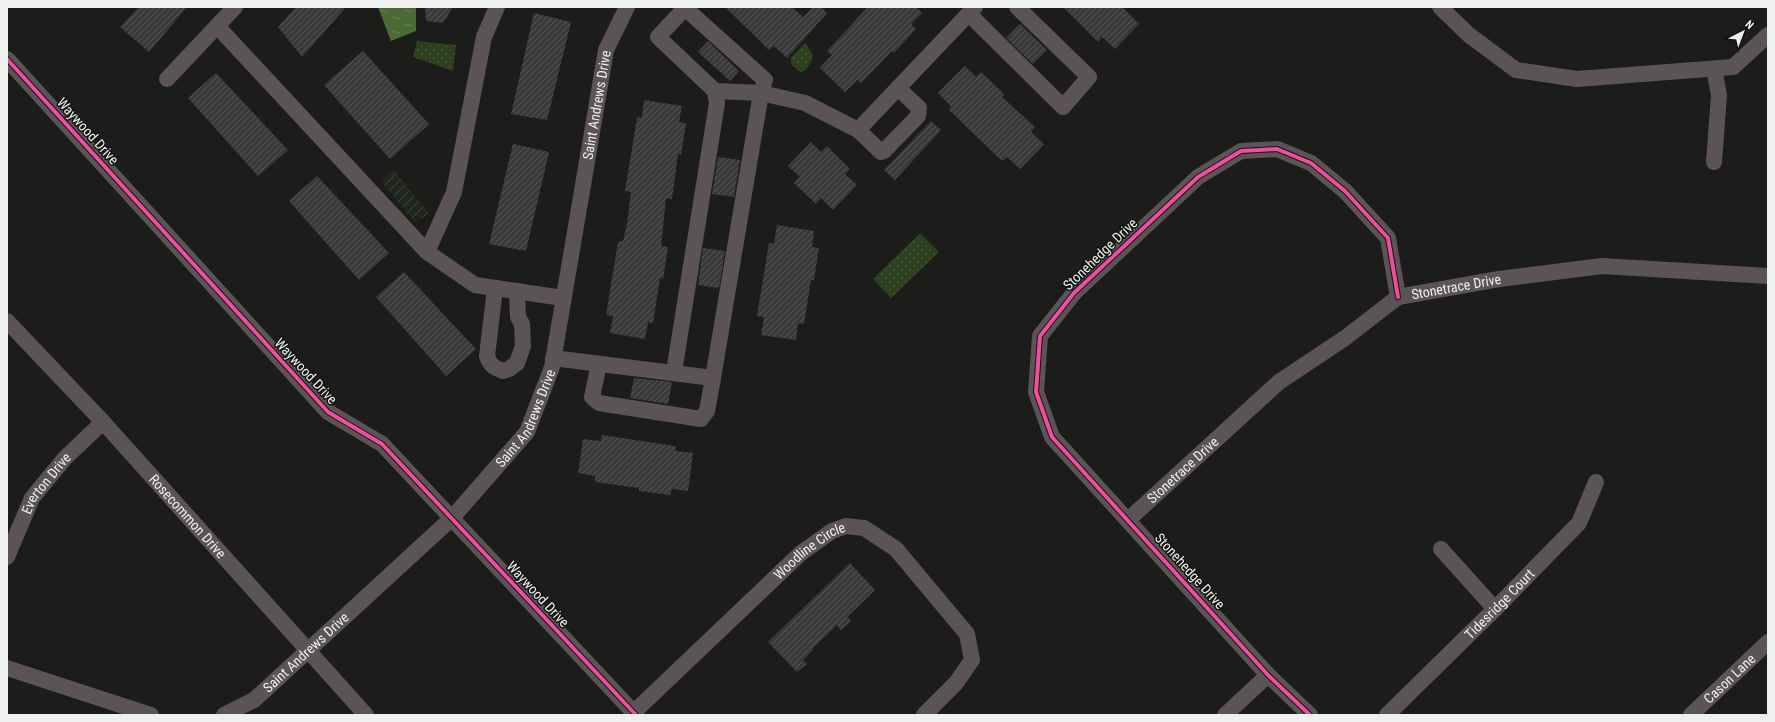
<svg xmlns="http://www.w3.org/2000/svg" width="1775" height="722" viewBox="0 0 1775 722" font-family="'Roboto Condensed',sans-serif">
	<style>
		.industrial { fill: url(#industrial-furrows) }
		.park { fill: url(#park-dots) }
		.water { fill: url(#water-ripples) }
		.building { fill: url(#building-hatch) }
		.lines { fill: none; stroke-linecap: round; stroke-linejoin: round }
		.minor { stroke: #5c5356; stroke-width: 16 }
		.cycleway-casing { stroke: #131511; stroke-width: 6 }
		.cycleway { stroke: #ef4d9e; stroke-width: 4 }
		.labels { text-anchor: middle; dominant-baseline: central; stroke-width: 3; stroke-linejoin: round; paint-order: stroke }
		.street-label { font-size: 14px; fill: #eef0ed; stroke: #131511 }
	</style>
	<defs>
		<pattern id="industrial-furrows" width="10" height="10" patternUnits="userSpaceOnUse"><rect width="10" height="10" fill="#20261e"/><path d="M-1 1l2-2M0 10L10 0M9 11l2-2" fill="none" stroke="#41463f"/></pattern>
		<pattern id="park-dots" width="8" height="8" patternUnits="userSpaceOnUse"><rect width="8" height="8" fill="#2c401d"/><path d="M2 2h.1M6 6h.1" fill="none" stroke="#415333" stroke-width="1.8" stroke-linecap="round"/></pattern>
		<pattern id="water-ripples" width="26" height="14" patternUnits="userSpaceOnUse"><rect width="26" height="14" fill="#4b6b34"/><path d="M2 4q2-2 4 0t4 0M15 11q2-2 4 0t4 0" fill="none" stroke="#658052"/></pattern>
		<pattern id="building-hatch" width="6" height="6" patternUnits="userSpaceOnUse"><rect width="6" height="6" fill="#3a3b38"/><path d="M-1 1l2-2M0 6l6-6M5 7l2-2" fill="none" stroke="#575855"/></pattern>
	</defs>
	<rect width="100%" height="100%" fill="#1c1d1b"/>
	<polygon class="industrial" points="393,169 429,214 415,222 381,181"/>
	<g class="park">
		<polygon points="417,41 456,45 453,71 413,57"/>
		<path d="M805,43L813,55C811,61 809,72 800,72L791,64V58Z"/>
		<polygon points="920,233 939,252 891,298 873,279"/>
	</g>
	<polygon class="water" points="378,7 416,7 416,31 391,41"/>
	<g class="building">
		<polygon points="139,7 187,7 149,52 120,27"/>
		<polygon points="296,7 346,7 302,57 278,27"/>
		<polygon points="425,7 453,7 443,23 426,21"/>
		<polygon points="725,7 792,7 803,17 813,7 821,7 827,13 787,58 774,46 769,50"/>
		<polygon points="868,7 916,7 922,13 911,24 916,29 894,53 892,51 861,83 857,80 845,92 820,68 832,55 827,51"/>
		<polygon points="1063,7 1122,7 1139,24 1115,49 1102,37 1098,42"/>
		<polygon points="534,13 571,22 547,120 511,114"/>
		<polygon points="1020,24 1047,50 1033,64 1006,38"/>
		<polygon points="708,41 739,71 730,81 698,52"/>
		<polygon points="363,51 429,124 390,159 324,85"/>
		<polygon points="965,66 976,77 981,72 1004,94 1002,97 1035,127 1031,132 1044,144 1020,169 1007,157 1002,161 949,110 951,106 938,93"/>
		<polygon points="216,73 288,150 258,176 188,98"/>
		<polygon points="644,100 682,106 679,122 686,123 681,155 678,154 672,199 666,198 661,246 668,247 663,279 660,278 653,323 648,322 645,339 610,333 613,316 606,315 618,242 623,241 627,224 631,192 625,191 637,118 642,117"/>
		<polygon points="931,121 941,130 895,180 884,170"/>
		<polygon points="811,142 821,152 827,146 850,169 845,174 857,185 833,210 821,198 816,204 794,183 800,177 788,166"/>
		<polygon points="513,144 549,152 526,251 489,244"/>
		<polygon points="718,157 740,160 734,197 712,194"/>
		<polygon points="317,176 389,253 359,280 289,201"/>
		<polygon points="777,225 814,231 812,247 819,248 814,280 811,280 804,324 798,323 796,340 761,335 764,317 757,316 769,243 774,243"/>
		<polygon points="703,248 725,251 719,288 698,285"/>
		<polygon points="404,272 476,349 446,376 376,297"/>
		<polygon points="634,378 672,382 668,404 630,398"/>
		<polygon points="602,435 675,446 676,451 693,453 688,491 672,489 670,495 639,491 639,488 595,482 595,476 578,473 583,439 601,441"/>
		<polygon points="850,563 875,590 847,617 851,621 841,630 837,625 812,649 813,650 803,660 807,664 797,672 768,642"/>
	</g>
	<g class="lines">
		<g class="minor">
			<polyline points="1440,7 1469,35 1516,70 1577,79 1733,67 1768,35"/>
			<polyline points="969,14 1063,107 1089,77 1017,7"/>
			<polyline points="217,26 427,252 475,285 563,298"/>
			<polyline points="7,59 328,412 382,444 636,715"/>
			<polyline points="1714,69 1719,95 1714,162"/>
			<polyline points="167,79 235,7"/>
			<polyline points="858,130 881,152 884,151 918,116 919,108 898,88"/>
			<polyline points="427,252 454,192 484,37 497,7"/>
			<path d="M495,288L487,356C490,366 495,368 503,371L509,369L517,363L523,346L522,324L518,317L517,291"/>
			<path id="s1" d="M7,321L103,422L366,715"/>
			<polyline points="553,358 713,378 761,93 765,80 685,8 658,37 715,91 761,93 805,103 858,130 975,7"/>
			<polyline points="599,364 592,397 599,403 701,419 707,411 713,378"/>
			<polyline points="674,372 717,103 715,91"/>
			<path id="s2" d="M1128,520L1279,382L1345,338L1398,297L1499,279L1602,266L1768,276"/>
			<polyline points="1441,549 1495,609"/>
			<path id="s3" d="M7,557L32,498L65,458L103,422"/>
			<polyline points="7,668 151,715"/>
			<path id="s4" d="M634,712L801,553L832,531L846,526L864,528L896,549L967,634L972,660L956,683L924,715"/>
			<path id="s5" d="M224,715L254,700L452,518L527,432L552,367L606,50L627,7"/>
			<polyline points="1225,715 1268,675"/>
			<polyline points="1310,715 1268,675 1052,437 1036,392 1040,336 1074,293 1198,177 1241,151 1277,149 1311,163 1345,191 1388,238 1398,297"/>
			<path id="s6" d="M1387,715L1495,609L1579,523L1596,482"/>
			<path id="s7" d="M1691,715L1768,642"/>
		</g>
		<g class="cycleway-casing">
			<g id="cycleway">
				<polyline points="7,59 328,412 382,444 636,715"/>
				<polyline points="1310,715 1268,675 1052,437 1036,392 1040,336 1074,293 1198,177 1241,151 1277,149 1311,163 1345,191 1388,238 1398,297"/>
			</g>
		</g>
		<use href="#cycleway" class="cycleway"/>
	</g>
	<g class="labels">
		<g class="street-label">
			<text stroke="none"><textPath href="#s5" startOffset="752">Saint Andrews Drive</textPath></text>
			<text transform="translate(88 131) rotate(48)">Waywood Drive</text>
			<text transform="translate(1100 254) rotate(-44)">Stonehedge Drive</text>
			<text stroke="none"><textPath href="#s2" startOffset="410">Stonetrace Drive</textPath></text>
			<text transform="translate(306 371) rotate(47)">Waywood Drive</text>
			<text stroke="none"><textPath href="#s5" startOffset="428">Saint Andrews Drive</textPath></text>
			<text stroke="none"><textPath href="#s2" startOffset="74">Stonetrace Drive</textPath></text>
			<text stroke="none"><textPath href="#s3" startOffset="84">Everton Drive</textPath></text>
			<text stroke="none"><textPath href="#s1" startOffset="266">Rosecommon Drive</textPath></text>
			<text stroke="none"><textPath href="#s4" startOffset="239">Woodline Circle</textPath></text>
			<text transform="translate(1190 571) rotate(48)">Stonehedge Drive</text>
			<text transform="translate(538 594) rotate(47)">Waywood Drive</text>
			<text stroke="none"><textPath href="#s6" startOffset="158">Tidesridge Court</textPath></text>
			<text stroke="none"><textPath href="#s5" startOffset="104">Saint Andrews Drive</textPath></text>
			<text stroke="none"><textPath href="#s7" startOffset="53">Cason Lane</textPath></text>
		</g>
	</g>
	<rect width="1775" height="722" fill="none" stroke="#eef0ed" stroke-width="16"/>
	<g transform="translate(1743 32) rotate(42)" stroke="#131511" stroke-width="3" paint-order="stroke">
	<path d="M0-3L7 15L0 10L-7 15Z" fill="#eef0ed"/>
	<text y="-6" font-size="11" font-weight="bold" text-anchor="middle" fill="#eef0ed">N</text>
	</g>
</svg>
